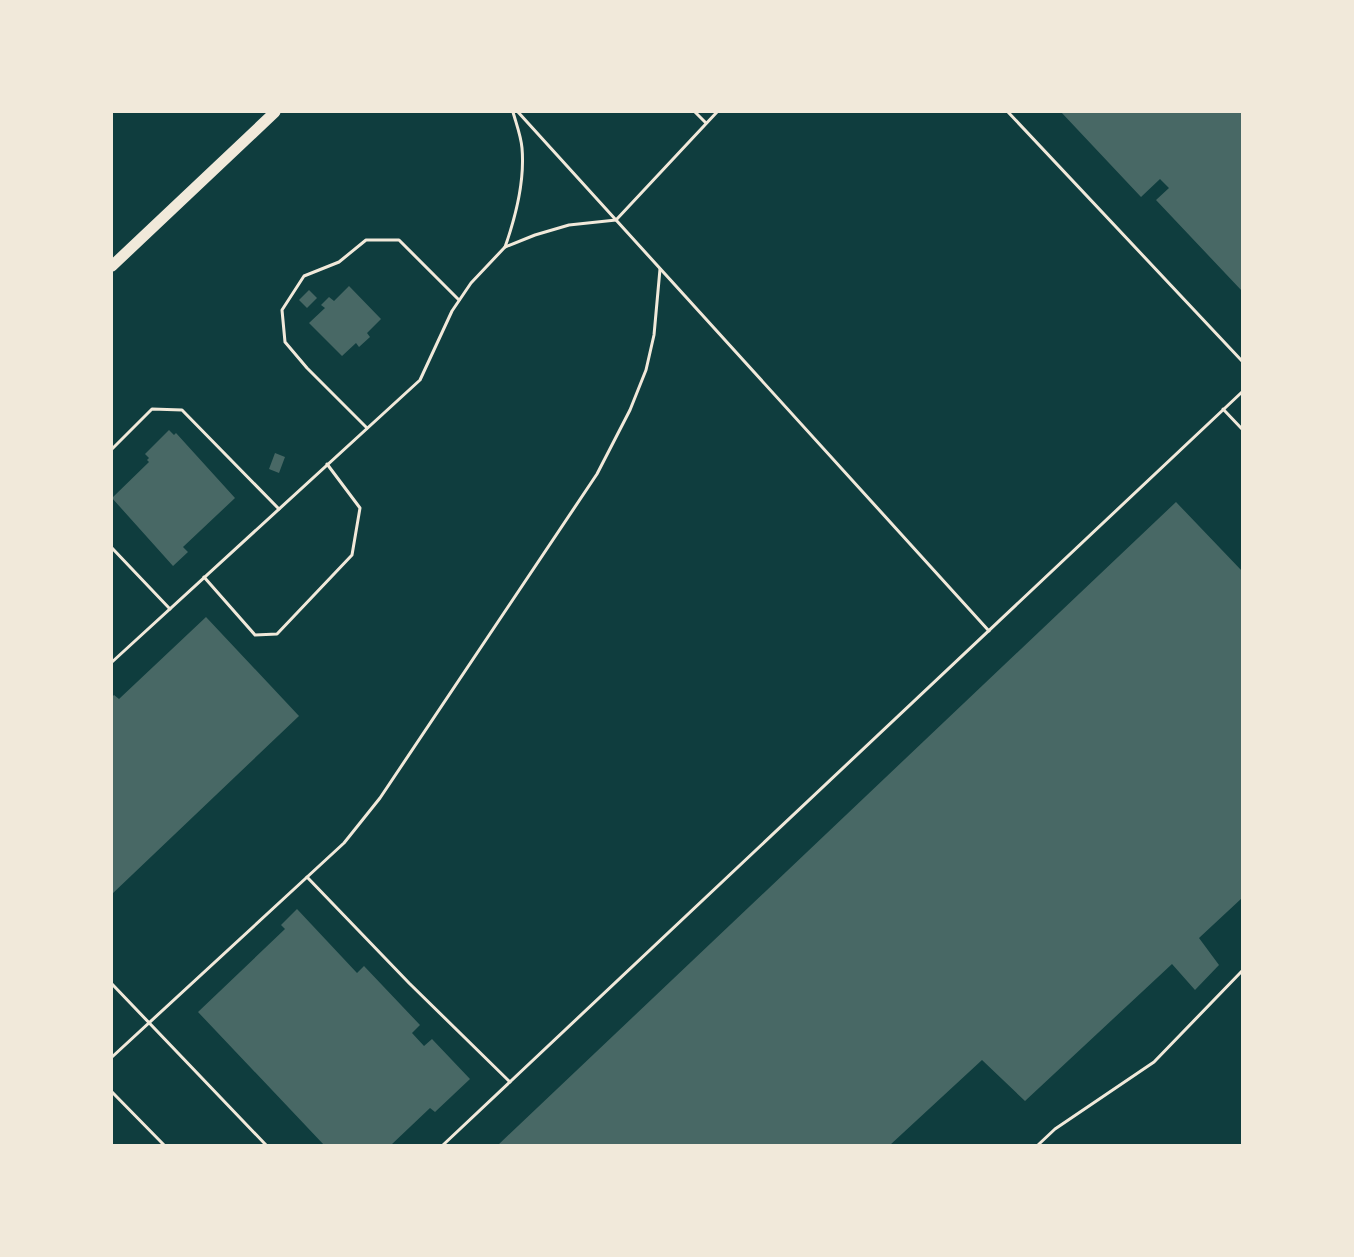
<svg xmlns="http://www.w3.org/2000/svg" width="1354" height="1257" viewBox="0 0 1354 1257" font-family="Inter,sans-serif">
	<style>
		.building { fill: #486865 }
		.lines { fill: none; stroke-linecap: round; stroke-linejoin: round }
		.service { stroke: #f1e9da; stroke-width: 3 }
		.trunk { stroke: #f1e9da; stroke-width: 11 }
	</style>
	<rect width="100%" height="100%" fill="#0f3d3e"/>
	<g class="building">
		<polygon points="1061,112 1242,112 1242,291 1156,200 1169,188 1160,179 1141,197"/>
		<polygon points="349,286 381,319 367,333 370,337 359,347 356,343 342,356 309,323 325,308 321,305 329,297 334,301"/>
		<polygon points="309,290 317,298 307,308 299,300"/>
		<polygon points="169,430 174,435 176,433 235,498 183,547 188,552 173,566 112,498 149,462 147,460 149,458 145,454"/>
		<polygon points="275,453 285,457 279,473 269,469"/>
		<polygon points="1176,502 1242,571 1242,898 1199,938 1219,965 1195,990 1172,964 1025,1101 982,1060 890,1145 498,1145"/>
		<polygon points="206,617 299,716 112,894 112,697 114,695 119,699"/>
		<polygon points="297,909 357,973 364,966 420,1025 412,1033 424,1046 432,1039 470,1079 435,1112 430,1108 391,1145 324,1145 198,1012 285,929 281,925"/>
	</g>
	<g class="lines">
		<g class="service">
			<polyline points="518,112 989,631"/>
			<polyline points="695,112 706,123"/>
			<polyline points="1008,112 1242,361"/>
			<path d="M505,247C516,216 525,182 522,148C521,136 516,123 513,112"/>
			<polyline points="1223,409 1242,429"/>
			<polyline points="367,428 307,368 285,342 282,310 304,276 339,262 366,240 399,240 459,300"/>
			<polyline points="112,449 152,409 182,410 279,509"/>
			<polyline points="112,548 170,609"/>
			<polyline points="204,577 255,635 277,634 352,555 360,508 327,464"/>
			<polyline points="112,662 420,380 452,311 471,283 505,247 535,235 569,225 616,220 717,112"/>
			<polyline points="307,877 409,983 510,1082"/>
			<polyline points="112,984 266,1145"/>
			<polyline points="112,1057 344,843 380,798 597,474 630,410 646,370 654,335 660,269"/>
			<polyline points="112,1092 164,1145"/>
			<polyline points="443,1145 1242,392"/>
			<polyline points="1038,1145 1055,1129 1154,1062 1242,971"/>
		</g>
		<polyline class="trunk" points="112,266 275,112"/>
	</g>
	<rect width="1354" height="1257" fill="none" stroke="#f1e9da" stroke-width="226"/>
</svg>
